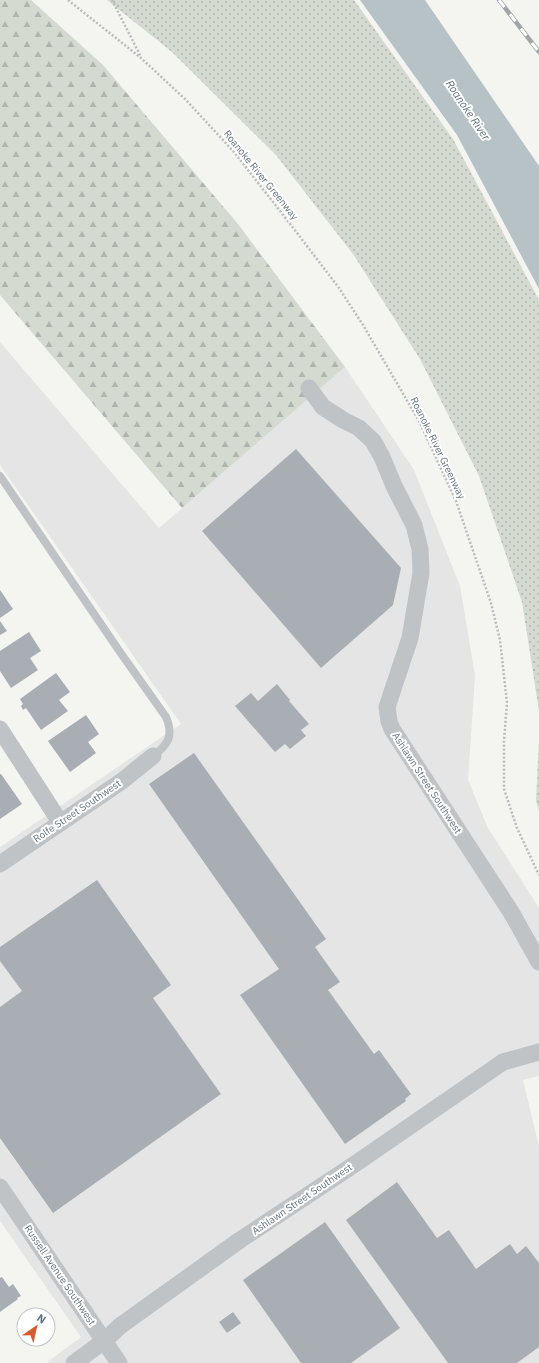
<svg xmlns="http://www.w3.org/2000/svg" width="539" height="1363" viewBox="0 0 539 1363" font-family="'IBM Plex Sans',sans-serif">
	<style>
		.built { fill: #e4e5e4 }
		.grass { fill: url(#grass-dots) }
		.forest { fill: url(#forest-firs) }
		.water { fill: #b7c2c6 }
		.building { fill: #a8aeb4 }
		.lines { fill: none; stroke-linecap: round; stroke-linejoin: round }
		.path { stroke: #b9bbbd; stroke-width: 2.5; stroke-dasharray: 2 2; stroke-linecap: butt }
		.lane { stroke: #bfc3c6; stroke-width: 8 }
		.street { stroke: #bfc3c6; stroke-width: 17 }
		.rail-casing { stroke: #a1a5aa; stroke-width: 4.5 }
		.rail { stroke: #fff; stroke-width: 3; stroke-dasharray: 9; stroke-linecap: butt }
		.labels { text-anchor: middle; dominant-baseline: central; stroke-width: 4; stroke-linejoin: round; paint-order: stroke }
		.street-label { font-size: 10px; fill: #65727f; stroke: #fff }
		.water-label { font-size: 11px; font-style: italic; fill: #60747d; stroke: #fff }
	</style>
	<defs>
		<pattern id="grass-dots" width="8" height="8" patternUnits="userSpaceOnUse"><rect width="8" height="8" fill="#d5dad1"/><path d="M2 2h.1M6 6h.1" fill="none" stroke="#b0b5af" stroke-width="1.8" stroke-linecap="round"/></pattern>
		<pattern id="forest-firs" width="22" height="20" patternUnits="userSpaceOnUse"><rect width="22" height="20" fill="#d5dad1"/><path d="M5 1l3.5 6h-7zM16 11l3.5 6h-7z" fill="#b0b5af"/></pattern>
	</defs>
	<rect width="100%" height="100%" fill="#f4f4f0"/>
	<polygon class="built" points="0,342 159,528 345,367 414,470 460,586 475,676 468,780 488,828 539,908 539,1076 523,1080 539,1147 539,1363 46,1363 81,1337 0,1221 0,847 181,724 0,465"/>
	<g class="grass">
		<polygon points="107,0 354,0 453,139 539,300 539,711 522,602 479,476 420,359 353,254 276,155 172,52"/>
		<polygon points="539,739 539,811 536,801"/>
	</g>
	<polygon class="forest" points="0,0 31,0 103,65 238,224 345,367 182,508 0,295"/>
	<polygon class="water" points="360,0 425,0 539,166 539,289 457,135"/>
	<g class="building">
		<polygon points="296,449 401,568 393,605 321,668 202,531"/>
		<polygon points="0,590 13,609 0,618"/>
		<polygon points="0,621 7,631 0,635"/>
		<polygon points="29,632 41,651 30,658 38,670 11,688 0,671 0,651"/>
		<polygon points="56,673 70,692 59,700 68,711 41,730 26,708 23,710 21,706 23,704 20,699"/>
		<polygon points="277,684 290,700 289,701 309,724 301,730 306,736 290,749 285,744 275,752 235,706 251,693 258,701"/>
		<polygon points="86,715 99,734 88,742 96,753 70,772 48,741"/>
		<polygon points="194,753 326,939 315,947 340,982 328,990 374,1054 379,1050 411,1094 405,1099 406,1101 345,1144 240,995 279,969 149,784"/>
		<polygon points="0,774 1,774 22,804 0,819"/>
		<polygon points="97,880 171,985 153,998 221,1094 53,1213 0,1138 0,1007 22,991 0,961 0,947"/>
		<polygon points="397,1182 437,1238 449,1230 476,1269 510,1244 517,1254 526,1246 539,1263 539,1347 517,1363 448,1363 346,1220"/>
		<polygon points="325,1222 400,1328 351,1363 301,1363 243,1280"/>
		<polygon points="2,1277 9,1287 13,1284 21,1296 17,1298 18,1299 0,1312 0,1278"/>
		<polygon points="233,1312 241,1323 227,1333 219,1322"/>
	</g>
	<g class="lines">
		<g class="path">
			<polyline points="68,0 141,58 185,99 234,152 294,229 339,288 363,325 419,421 456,501 491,603 500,640 507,703 504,741 504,789 517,828 539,875"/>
			<polyline points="112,0 141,57"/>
		</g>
		<path class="lane" d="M0,476L120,652L166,717C174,736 168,745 153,756"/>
		<g class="street">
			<polyline points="309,388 323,407 343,420 359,428 373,441 382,457 394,486 414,525 420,549 421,573 410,638 387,707 389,721 392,729 511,912 539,962"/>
			<polyline points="0,729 60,822"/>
			<polyline points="0,864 122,781 153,756"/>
			<polyline points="0,1187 119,1363"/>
			<polyline points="74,1363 104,1341 120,1326 240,1240 355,1164 503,1062 539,1052"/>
		</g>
		<g class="rail-casing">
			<polyline id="rail" points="499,0 539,52"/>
		</g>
		<use href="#rail" class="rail"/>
	</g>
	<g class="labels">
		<g class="street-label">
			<text transform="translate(261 175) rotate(51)">Roanoke River Greenway</text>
			<text transform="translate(438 448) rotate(64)">Roanoke River Greenway</text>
			<text transform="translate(427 783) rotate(57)">Ashlawn Street Southwest</text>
			<text transform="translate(77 811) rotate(-34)">Rolfe Street Southwest</text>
			<text transform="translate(302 1199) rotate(-34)">Ashlawn Street Southwest</text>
			<text transform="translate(60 1275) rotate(56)">Russell Avenue Southwest</text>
		</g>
		<g class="water-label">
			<text transform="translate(468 110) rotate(56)">Roanoke River</text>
		</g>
	</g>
	<g transform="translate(36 1327) rotate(34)"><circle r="19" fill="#ffffff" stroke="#c1c7cc"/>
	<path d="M0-3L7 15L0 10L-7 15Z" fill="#d75b2d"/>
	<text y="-6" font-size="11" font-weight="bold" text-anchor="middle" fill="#65727f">N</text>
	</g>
</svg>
